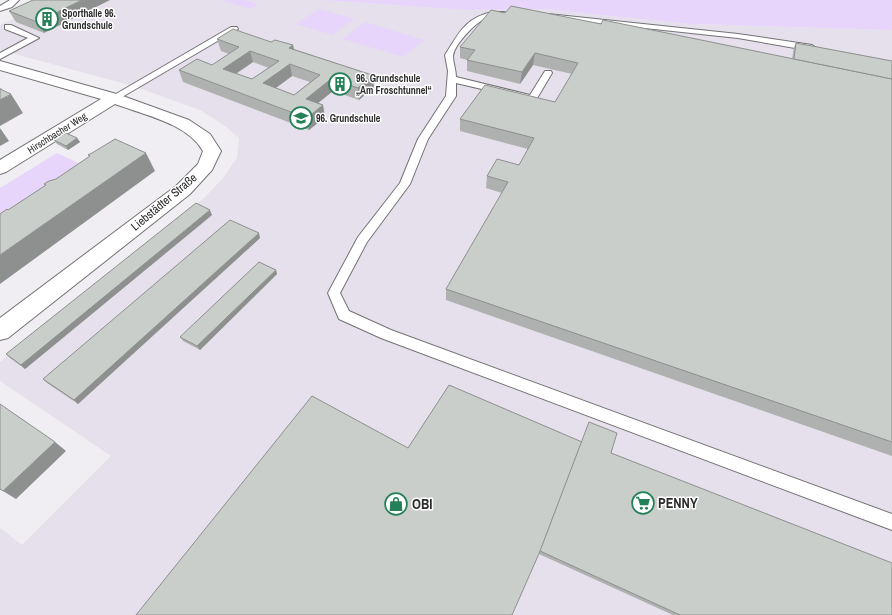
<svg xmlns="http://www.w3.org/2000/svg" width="892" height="615" viewBox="0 0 892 615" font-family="'Archivo Narrow',sans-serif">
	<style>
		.built { fill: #e5e0eb }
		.green { fill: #e7d5fb }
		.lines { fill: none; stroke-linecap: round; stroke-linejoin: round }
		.service-casing { stroke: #737275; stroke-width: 2 }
		.minor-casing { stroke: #737275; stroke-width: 2 }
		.service { fill: #fff; fill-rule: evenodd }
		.minor { fill: #fff; fill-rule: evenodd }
		.wall { fill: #aeb1af; fill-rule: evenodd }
		.shaded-wall { fill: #8d908e }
		.building { fill: #cacecb; stroke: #8d908e; fill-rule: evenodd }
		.labels { text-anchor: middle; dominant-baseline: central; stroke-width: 3; stroke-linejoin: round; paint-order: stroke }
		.far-poi-label { font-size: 10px; font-weight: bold; fill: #2d2c2d; stroke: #fff; text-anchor: start }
		.far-street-label { font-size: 10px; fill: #2d2c2d; stroke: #fff }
		.street-label { font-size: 12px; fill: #2d2c2d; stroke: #fff }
		.near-poi-label { font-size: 14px; font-weight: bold; fill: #2d2c2d; stroke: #fff; text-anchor: start }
	</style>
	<rect width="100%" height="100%" fill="#f0eef2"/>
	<polygon class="built" points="54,0 320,0 465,10 543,9 690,24 892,30 892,615 0,615 0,528 22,545 111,456 0,381 0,362 204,198 223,178 237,158 239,138 225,126 200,110 133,86 0,50 0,25"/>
	<g class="green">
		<polygon points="221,0 246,0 258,4 250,9"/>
		<polygon points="320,0 892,0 892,30 690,24 543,9 465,10"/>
		<polygon points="319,9 354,19 332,35 296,24"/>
		<polygon points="365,22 424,40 403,57 343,39"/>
		<polygon points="57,153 98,172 0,240 0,188"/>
	</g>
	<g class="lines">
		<g class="service-casing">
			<g id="service">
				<polygon points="10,0 19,0 12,7 0,11 0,6"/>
				<path d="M492,12H504L508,14C503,18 494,16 487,18C476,21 454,45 453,56C453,63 456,70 456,77L530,95L545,71H551L552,73L536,100L533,101L456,83V96L428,139L410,184L367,242L340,293L349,311L391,330L892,514V530L381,338L339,319L328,293L358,237L400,183L418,139L446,96L448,71L445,55C459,33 465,18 492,12Z"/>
				<polygon points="548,14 738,34 812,45 816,48 812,51 738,38 551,18 548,18"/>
				<polygon points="5,25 11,25 39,38 0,59 0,53 28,38 5,29"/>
				<polygon points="231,27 237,27 238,29 117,100 114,101 109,98"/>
			</g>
		</g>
		<g class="minor-casing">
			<path id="minor" d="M0,61L120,95L189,120L210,134L221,151L212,170L190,194L8,338L0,340V318L176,186L198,164L203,151C187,123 144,115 115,104L6,172L0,174V160L101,99L0,70Z"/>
		</g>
		<use href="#service" class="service"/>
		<use href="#minor" class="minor"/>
	</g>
	<g class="wall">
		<polygon points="33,0 44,33 16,22 9,11"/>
		<polygon points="505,13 601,24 792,59 794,47 796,43 892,61 892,456 446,300 446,289 502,193 486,188 487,176 519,165 528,149 460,131 460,119 555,102 572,74 533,65 520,84 467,71 467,60 460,58 460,47"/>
		<path d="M217,39L271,42L293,45L294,49L372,75L374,87L359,100L333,91L318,103L323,105L325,117L309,130L183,82L179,70L212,65L229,54L221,51ZM253,62L269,68L252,79L236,74ZM292,76L310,82L294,95L276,88Z"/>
		<polygon points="77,138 80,142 68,150 57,144 54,140"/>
		<polygon points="212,215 25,369 10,358 6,354"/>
		<polygon points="260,238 78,404 47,383 43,379"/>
		<polygon points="276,270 277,274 200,350 183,341 180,337"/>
		<polygon points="581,441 611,453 892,615 673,615 539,554 408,448"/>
	</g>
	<g class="shaded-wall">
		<polygon points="82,0 110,0 44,33 37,22"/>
		<polygon points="293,45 295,57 289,48"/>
		<polygon points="250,51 253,62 226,80 223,69"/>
		<polygon points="535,53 533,65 520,84 522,72"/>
		<polygon points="290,64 292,76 266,95 263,83"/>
		<polygon points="372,75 374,87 359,100 358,88"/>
		<polygon points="331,79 333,91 308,111 306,99"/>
		<polygon points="1,88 7,97 11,94 23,113 0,126 0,89"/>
		<polygon points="323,105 325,117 309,130 307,118"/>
		<polygon points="0,128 9,141 0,146"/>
		<polygon points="77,138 80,142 68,150 66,146"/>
		<polygon points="146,153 155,171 0,284 0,255"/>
		<polygon points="210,210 212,215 25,369 21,365"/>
		<polygon points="259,233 260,238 78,404 74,400"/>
		<polygon points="276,270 277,274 200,350 197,346"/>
		<polygon points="55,442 66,451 16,499 3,491"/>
	</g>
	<g class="building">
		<polygon points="33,0 82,0 37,22 9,11"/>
		<polygon points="511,6 601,24 603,20 892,79 892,442 446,289 508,182 487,176 497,159 519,165 534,138 460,119 485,85 555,102 578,63 535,53 522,72 467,60 475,50 460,47 491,10 505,13"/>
		<path d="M233,29L271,42L275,40L293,45L289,48L372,75L358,88L331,79L306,99L323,105L307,118L179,70L197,59L212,65L239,47L217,39ZM250,51L279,61L252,79L223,69ZM290,64L320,75L294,95L263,83Z"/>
		<polygon points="796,43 892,61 892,79 794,59"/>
		<polygon points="0,89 11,94 0,100"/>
		<polygon points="66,133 77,138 66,146 54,140"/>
		<polygon points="115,139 146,153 0,255 0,214 7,209 8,210 46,185 44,184 49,181 56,179 90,156 88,155 92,153"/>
		<polygon points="196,203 210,210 21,365 6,354"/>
		<polygon points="230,220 259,233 74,400 43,379"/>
		<polygon points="259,262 276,270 197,346 180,337"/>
		<polygon points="449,385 582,442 541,549 512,615 136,615 312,396 408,448"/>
		<polygon points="0,404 55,442 3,491 0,489"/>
		<polygon points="589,422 617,433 611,453 892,563 892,615 680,615 540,551"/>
	</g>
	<defs>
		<g id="building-ring" transform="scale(1.15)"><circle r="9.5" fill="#fff" stroke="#238057" stroke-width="1.5"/><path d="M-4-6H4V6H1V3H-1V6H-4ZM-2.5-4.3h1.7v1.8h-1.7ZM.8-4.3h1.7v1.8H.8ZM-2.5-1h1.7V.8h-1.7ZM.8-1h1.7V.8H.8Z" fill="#238057"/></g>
		<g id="school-ring" transform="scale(1.15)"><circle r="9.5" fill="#fff" stroke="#238057" stroke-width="1.5"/><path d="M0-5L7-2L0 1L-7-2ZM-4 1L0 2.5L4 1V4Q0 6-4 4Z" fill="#238057"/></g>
		<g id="supermarket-ring" transform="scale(1.15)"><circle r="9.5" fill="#fff" stroke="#238057" stroke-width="1.5"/><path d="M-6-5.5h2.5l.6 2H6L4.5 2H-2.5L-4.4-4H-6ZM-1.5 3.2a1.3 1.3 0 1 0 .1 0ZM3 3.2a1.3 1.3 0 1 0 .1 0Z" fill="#238057"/></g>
		<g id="shop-ring" transform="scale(1.15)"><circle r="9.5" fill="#fff" stroke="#238057" stroke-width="1.5"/><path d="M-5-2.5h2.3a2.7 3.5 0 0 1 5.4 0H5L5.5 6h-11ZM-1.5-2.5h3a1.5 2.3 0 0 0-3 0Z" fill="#238057"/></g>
	</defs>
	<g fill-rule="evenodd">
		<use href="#building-ring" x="47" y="19"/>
		<use href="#building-ring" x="340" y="84"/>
		<use href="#school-ring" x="301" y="118"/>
		<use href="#supermarket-ring" x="643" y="503"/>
		<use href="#shop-ring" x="396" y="504"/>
	</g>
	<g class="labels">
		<g class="far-poi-label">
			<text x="62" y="13">Sporthalle 96.<tspan x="62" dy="12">Grundschule</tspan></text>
			<text x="356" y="78">96. Grundschule<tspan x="356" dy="12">„Am Froschtunnel“</tspan></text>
			<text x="316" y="118">96. Grundschule</text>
		</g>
		<g class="far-street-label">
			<text transform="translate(57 133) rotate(-32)">Hirschbacher Weg</text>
		</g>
		<g class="street-label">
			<text transform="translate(164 202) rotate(-40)">Liebstädter Straße</text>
		</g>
		<g class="near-poi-label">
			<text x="658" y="503">PENNY</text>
			<text x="412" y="504">OBI</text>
		</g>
	</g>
</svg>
